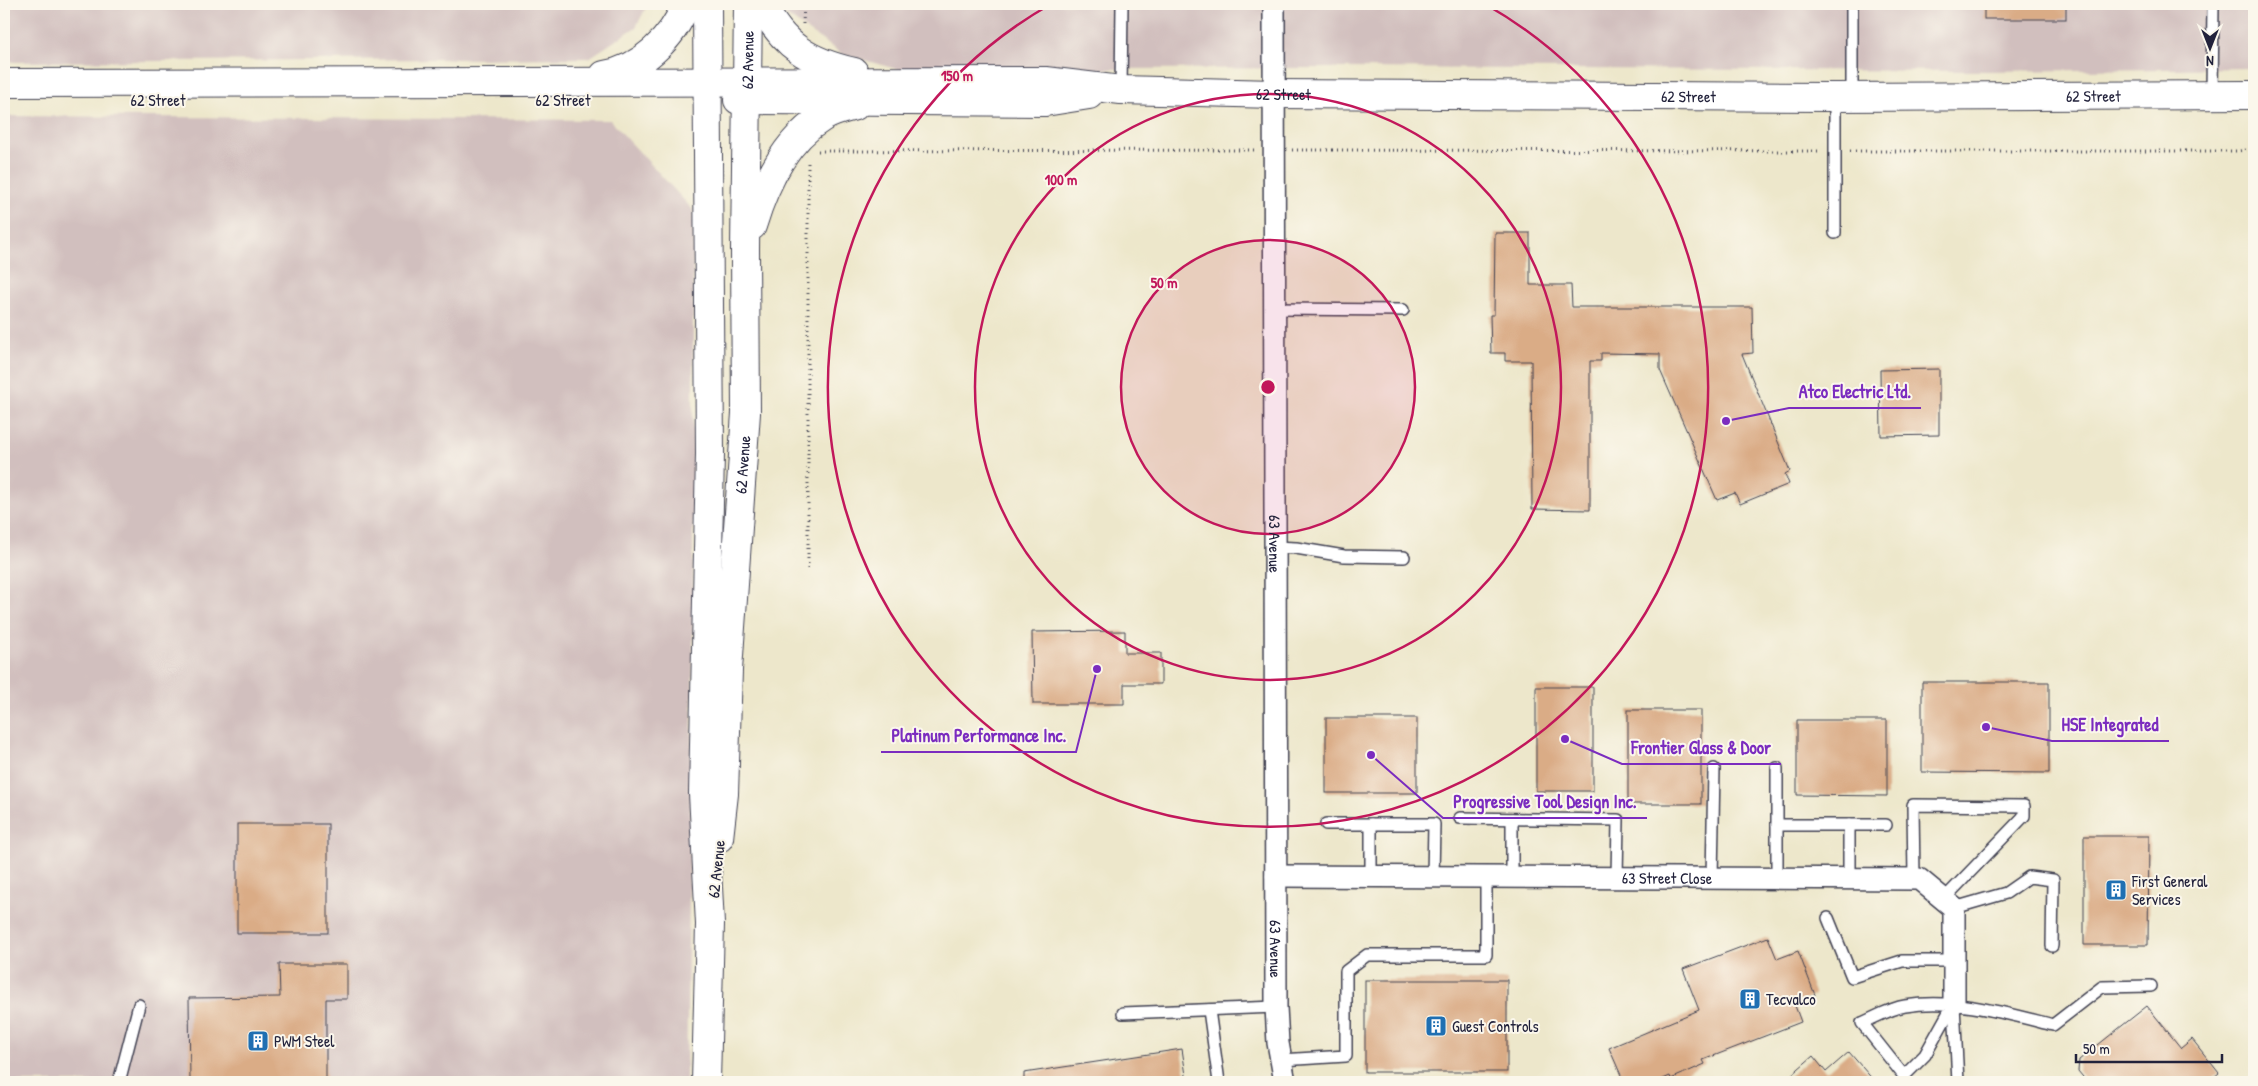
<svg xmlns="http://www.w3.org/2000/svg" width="2258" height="1086" viewBox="0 0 2258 1086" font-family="'Patrick Hand',sans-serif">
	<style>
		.industrial { fill: #d1bfbe }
		.building { fill: #daac86 }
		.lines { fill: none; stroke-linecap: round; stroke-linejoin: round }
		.service-casing { stroke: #404051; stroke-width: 14 }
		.minor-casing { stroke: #404051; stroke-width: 24 }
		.secondary-casing { stroke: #404051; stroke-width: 30 }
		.path { stroke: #404051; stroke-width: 3; stroke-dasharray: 1 4; stroke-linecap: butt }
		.service { stroke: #fff; stroke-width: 11 }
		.minor { stroke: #fff; stroke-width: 21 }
		.secondary { stroke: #fff; stroke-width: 28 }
		.ring { fill: none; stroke: #c2185b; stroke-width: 2.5 }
		.labels { text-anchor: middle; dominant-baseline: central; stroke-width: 4; stroke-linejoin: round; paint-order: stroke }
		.street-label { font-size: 16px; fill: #22223b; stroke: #fbf7ec }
		.poi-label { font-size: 16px; fill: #22223b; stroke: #fbf7ec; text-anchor: start }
		.centre { fill: #c2185b; stroke: #fbf7ec; stroke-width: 2.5 }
		.ring-label { font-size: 15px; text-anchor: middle; font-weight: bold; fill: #c2185b; stroke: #fbf7ec; stroke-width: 4; stroke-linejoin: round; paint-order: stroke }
		.leader { fill: none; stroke: #7b2cbf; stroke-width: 2 }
		.callout-dot { fill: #7b2cbf; stroke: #fbf7ec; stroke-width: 2 }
		.callout-label { font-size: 18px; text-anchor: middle; font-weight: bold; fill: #7b2cbf; stroke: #fbf7ec; stroke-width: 4; stroke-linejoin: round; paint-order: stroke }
	</style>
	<rect width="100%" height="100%" fill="#fbf7ec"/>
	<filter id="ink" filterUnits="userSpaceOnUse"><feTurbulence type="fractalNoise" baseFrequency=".02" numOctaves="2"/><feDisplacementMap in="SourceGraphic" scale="10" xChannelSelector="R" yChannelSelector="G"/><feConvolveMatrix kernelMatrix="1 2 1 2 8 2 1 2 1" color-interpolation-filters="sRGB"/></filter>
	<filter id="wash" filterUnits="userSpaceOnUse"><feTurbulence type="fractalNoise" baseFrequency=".0096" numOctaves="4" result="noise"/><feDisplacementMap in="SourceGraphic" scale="20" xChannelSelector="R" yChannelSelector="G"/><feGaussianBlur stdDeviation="1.12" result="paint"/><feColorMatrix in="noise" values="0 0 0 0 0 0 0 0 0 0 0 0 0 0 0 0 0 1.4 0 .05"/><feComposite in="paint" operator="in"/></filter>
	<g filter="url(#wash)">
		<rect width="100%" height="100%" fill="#ede7cb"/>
		<g class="industrial">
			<polygon points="4,4 648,4 636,27 589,58 13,62 4,57"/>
			<polygon points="782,4 2254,4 2254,68 1991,71 1334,68 900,70 842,54 786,15"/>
			<polygon points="4,116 610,120 693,210 693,651 686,1082 4,1082"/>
		</g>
		<g id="blocks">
			<g class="building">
				<rect x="1984" y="4" width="82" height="15"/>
				<polygon points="1495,233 1530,233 1530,285 1571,285 1572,307 1752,307 1753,353 1742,354 1790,471 1785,474 1789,484 1740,504 1735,493 1717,500 1660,370 1660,354 1601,353 1601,361 1590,361 1590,510 1532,509 1531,361 1505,361 1505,353 1491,353 1490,315 1494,315"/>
				<polygon points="1939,369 1939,435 1881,436 1880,370"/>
				<polygon points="1125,631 1125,653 1161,653 1161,684 1124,684 1124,704 1033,704 1032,632"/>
				<polygon points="1922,682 2049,682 2049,773 1922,772"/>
				<rect x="1536" y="687" width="57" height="104"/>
				<rect x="1628" y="710" width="73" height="94"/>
				<rect x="1326" y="718" width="91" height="75"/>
				<polygon points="1797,720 1887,720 1887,796 1797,795"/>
				<rect x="237" y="824" width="91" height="109"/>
				<polygon points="2084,836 2149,836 2148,945 2084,945"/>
				<polygon points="1768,937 1777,959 1798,951 1815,995 1794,1003 1801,1022 1703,1060 1705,1064 1671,1079 1670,1076 1656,1082 1624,1082 1609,1048 1699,1010 1683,969"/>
				<polygon points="279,964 347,964 347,999 326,999 326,1082 190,1082 189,998 280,997"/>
				<rect x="1365" y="980" width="142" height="92"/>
				<polygon points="2147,1006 2181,1048 2192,1039 2219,1073 2208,1082 2087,1082 2078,1071 2079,1060"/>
				<polygon points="1182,1049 1187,1082 1024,1082 1024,1073"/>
				<polygon points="1849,1052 1875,1082 1783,1082 1813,1056 1826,1072"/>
			</g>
		</g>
	</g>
	<g filter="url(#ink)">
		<use href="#blocks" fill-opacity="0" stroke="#404051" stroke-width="1"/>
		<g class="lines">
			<g class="service-casing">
				<g id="service">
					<polyline points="1121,90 1122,4"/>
					<polyline points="2212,95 2213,4"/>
					<polyline points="1852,96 1852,4"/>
					<polyline points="1835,233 1835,97"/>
					<polyline points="1274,309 1403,310"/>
					<polyline points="1275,547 1296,548 1344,556 1404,557"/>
					<polyline points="1777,768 1777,878"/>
					<polyline points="1460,818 1618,820 1617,878"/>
					<polyline points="1326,824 1371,824"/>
					<polyline points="1777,825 1849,825 1849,879"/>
					<polyline points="1849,825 1886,825"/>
					<polyline points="1371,877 1371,824 1434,824 1433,877"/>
					<polyline points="1512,877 1512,819"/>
					<polyline points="1712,878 1714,769"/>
					<polyline points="1914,879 1913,805 2024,806 2024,816 1943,900"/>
					<polyline points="1954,908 2006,893 2029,877 2053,880 2052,946"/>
					<polyline points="1828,918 1852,977 1902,961 1954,961"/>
					<path d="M1954,1003L1925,1055L1904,1076L1862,1023C1876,1017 1891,1008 1905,1006C1955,998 2005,1013 2053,1025L2102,987L2151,986"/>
					<polyline points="1954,1005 1958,1082"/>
					<polyline points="1209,1010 1219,1082"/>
					<polyline points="1123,1013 1276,1007"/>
					<polyline points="1281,1060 1346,1056 1346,971 1367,955 1486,955 1486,877"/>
					<polyline points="119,1082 139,1005"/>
				</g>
			</g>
			<g class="minor-casing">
				<g id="minor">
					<path id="s1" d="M1274,4L1276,1007L1278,1043L1285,1082"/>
					<path id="s2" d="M1276,876L1919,879L1954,908V1003"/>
				</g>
			</g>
			<g class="secondary-casing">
				<g id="secondary">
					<path d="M762,4C782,46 810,62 854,72"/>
					<path d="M604,75C641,69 673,39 686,4"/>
					<path id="s3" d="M4,83L1046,81L1121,90L1274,94L1835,97L2254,95"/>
					<polyline points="738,100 1045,102 1089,95"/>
					<path d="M752,226C764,186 784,141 822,118C832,111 844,109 855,106"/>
					<path id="s4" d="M719,838L724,794L728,670L746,413L745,249L748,4"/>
					<polyline points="706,1082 710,924 703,794 710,454 707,4"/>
				</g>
			</g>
			<g class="path">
				<polyline points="803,24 804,4"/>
				<polyline points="1292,150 1821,151"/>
				<polyline points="818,151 1256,150"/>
				<polyline points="1850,151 2238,151 2254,149"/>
				<polyline points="808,163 808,570"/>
			</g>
			<use href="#service" class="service"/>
			<use href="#minor" class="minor"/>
			<use href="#secondary" class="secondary"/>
		</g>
	</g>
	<circle cx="1268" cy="387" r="147" fill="#c2185b" fill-opacity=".12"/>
	<g class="ring">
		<circle cx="1268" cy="387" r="147"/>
		<circle cx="1268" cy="387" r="293"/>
		<path d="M1485 4A440 440 0 1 1 1051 4"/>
	</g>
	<defs>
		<g id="building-square" transform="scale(1.125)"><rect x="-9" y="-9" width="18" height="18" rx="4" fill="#1f6fb2" stroke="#fbf7ec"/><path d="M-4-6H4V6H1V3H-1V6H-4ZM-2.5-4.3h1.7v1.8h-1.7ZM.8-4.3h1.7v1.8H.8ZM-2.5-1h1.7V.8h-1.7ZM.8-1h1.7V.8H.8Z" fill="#fff"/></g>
	</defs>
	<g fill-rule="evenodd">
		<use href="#building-square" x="2116" y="890"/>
		<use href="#building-square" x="1750" y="999"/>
		<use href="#building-square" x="1436" y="1026"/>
		<use href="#building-square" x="258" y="1041"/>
	</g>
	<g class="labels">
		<g class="street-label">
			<text stroke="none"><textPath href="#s4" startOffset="779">62 Avenue</textPath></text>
			<text stroke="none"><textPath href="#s3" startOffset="1280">62 Street</textPath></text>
			<text stroke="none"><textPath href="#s3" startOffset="2090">62 Street</textPath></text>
			<text stroke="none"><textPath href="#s3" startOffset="1685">62 Street</textPath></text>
			<text x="158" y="100">62 Street</text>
			<text x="563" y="100">62 Street</text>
			<text stroke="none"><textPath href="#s4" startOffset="374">62 Avenue</textPath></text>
			<text stroke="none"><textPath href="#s1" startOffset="540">63 Avenue</textPath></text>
			<text transform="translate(716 869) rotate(-84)">62 Avenue</text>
			<text stroke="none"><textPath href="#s2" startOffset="391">63 Street Close</textPath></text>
			<text stroke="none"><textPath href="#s1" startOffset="945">63 Avenue</textPath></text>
		</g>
		<g class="poi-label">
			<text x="2132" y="881">First General<tspan x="2132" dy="18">Services</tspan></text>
			<text x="1766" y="999">Tecvalco</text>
			<text x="1452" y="1026">Guest Controls</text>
			<text x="274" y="1041">PWM Steel</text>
		</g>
	</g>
	<circle cx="1268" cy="387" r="8" class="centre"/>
	<g class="ring-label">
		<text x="957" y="81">150 m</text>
		<text x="1061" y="185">100 m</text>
		<text x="1164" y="288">50 m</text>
	</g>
	<path class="leader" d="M1726 421L1789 408H1921M1986 727L2052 741H2169M1097 669L1076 752H881M1565 739L1622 764H1781M1371 755L1443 818H1647"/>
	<g class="callout-dot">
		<circle cx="1726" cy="421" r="5"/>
		<circle cx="1986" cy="727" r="5"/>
		<circle cx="1097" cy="669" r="5"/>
		<circle cx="1565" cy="739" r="5"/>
		<circle cx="1371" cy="755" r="5"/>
	</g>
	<g class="callout-label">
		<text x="1855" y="398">Atco Electric Ltd.</text>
		<text x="2110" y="731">HSE Integrated</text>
		<text x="979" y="742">Platinum Performance Inc.</text>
		<text x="1701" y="754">Frontier Glass &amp; Door</text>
		<text x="1545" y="808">Progressive Tool Design Inc.</text>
	</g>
	<rect width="2258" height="1086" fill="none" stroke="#fbf7ec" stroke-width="20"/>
	<g transform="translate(2210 48) rotate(180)" stroke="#fbf7ec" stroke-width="4" paint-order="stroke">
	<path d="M0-4L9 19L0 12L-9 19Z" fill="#22223b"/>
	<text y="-8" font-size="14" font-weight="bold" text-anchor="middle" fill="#22223b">N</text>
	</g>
	<path d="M2076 1054v8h146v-8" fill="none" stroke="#22223b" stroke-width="2.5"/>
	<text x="2083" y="1054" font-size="15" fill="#22223b" stroke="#fbf7ec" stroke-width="4" paint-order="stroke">50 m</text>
</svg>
